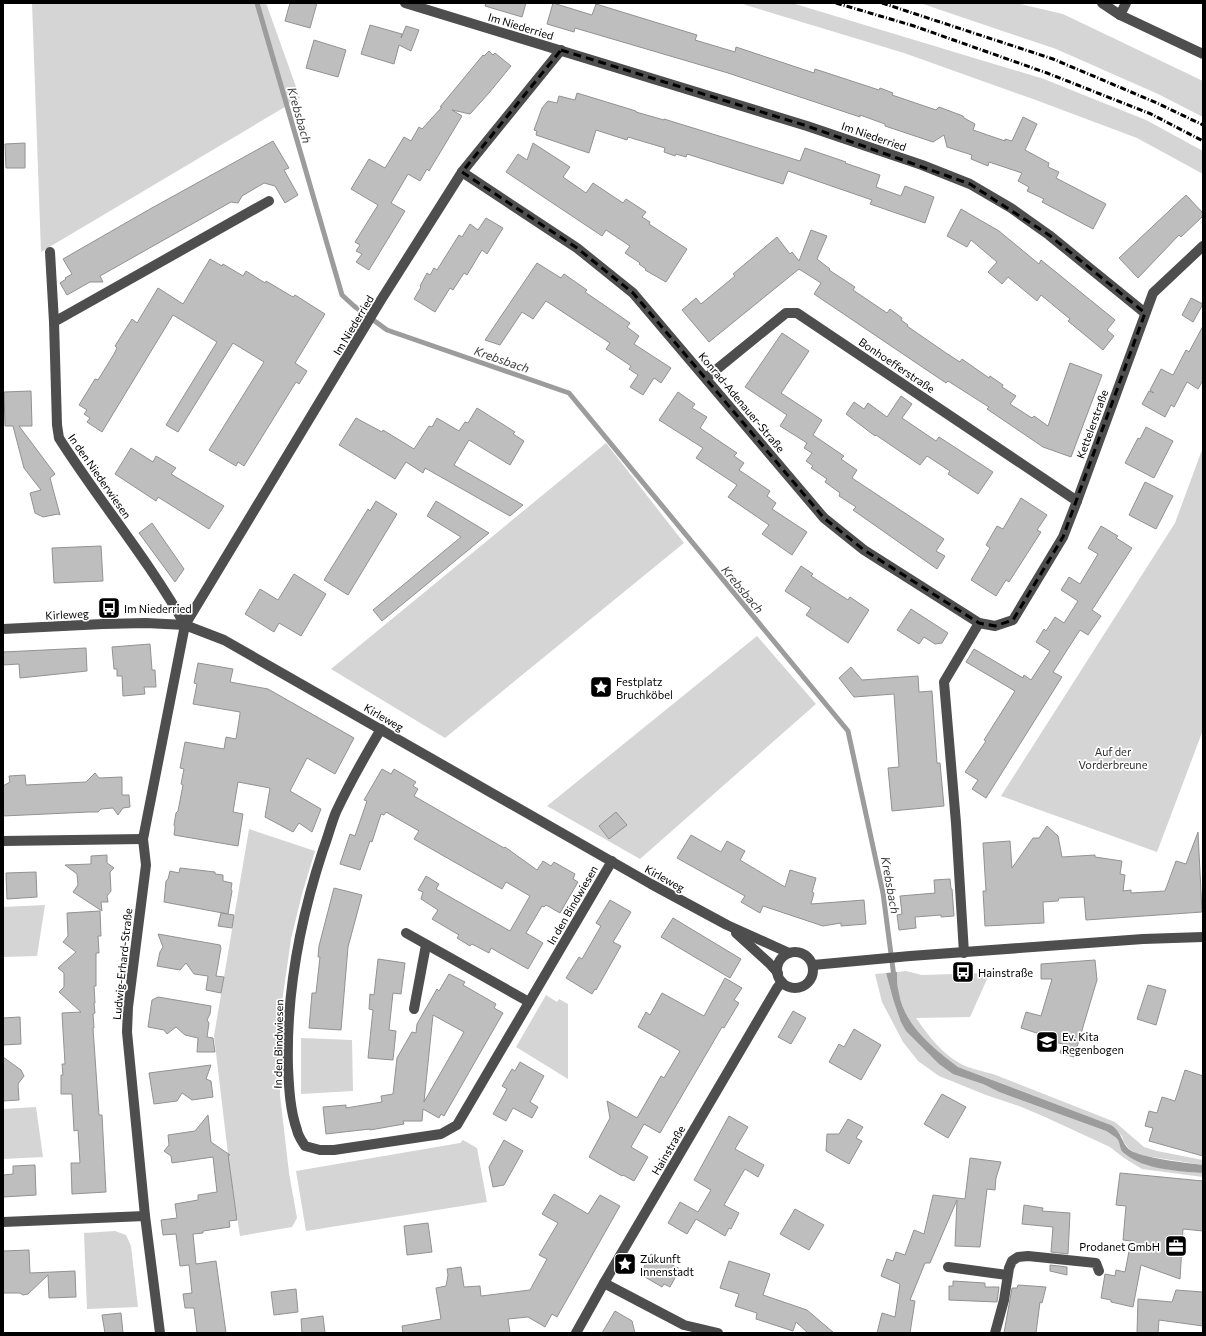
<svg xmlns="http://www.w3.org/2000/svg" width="1206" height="1336" viewBox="0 0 1206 1336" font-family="Commissioner,sans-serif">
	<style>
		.green { fill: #d5d5d5 }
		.water { fill: #9c9c9c }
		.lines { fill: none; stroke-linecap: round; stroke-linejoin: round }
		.stream { stroke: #9c9c9c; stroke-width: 5 }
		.building { fill: #bebebe; stroke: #929292; fill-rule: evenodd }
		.minor { stroke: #4e4e4e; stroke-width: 10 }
		.rail { stroke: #000; stroke-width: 3; stroke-dasharray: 6 2 1 2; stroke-linecap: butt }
		.marked { fill: none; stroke: #000; stroke-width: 3; stroke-dasharray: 8 5; stroke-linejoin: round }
		.labels { text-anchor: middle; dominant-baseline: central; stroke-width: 3.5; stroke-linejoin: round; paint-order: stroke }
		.street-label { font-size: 11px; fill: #000; stroke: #fff }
		.poi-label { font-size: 11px; fill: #000; stroke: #fff; text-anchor: start }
		.park-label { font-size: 11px; fill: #2c2c2c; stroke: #fff }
		.water-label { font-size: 12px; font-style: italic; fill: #3d3d3d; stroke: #fff }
	</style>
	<rect width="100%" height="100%" fill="#fff"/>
	<g class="green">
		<polygon points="32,3 266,3 300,98 41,252"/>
		<polygon points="739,3 792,3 1044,79 1146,120 1203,151 1203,174 1137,138 1033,99 904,53"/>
		<polygon points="920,3 1016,3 1063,14 1203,81 1203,117 1158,94 1056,49"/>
		<polygon points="606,443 684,543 445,738 331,669"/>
		<polygon points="1203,447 1203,730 1157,852 1001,796 1175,523"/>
		<polygon points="757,636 816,704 640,859 547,806"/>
		<polygon points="249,829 315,851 302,894 291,939 281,1009 280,1095 289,1173 297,1218 292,1227 240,1236 230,1171 214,1036"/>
		<polygon points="45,905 37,956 3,957 3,907"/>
		<path d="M906,971L922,975L986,973L988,977L970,1017L916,1018C928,1035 942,1054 961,1064C971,1069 982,1071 993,1074L1115,1122L1144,1147L1157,1151L1203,1160V1165L1139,1155L1129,1149L1124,1142L1122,1136L1111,1125L958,1067C934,1049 904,1025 899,993C897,986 897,979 897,972Z"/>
		<path d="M886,973L893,999L914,1038L924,1048L983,1084L999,1092L1106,1131C1109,1133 1116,1137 1118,1140C1121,1146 1119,1150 1125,1154C1146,1170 1178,1170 1203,1173V1177L1142,1169L1124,1158L1110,1147L1045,1117L1019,1106L986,1095L939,1076L918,1061L903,1042L882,1002L875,974Z"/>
		<polygon points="546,995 557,1002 559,999 568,1004 568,1079 516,1047"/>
		<polygon points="301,1038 352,1040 353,1091 301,1094"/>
		<polygon points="36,1107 43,1157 3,1159 3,1109"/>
		<polygon points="463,1140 477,1148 487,1202 306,1231 296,1171 460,1143"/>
		<polygon points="115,1231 126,1235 131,1246 138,1307 87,1309 84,1233"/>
	</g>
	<path class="water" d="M897,972C897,979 897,986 899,993C904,1025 934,1049 958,1067L1111,1125C1123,1133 1121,1143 1130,1150C1141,1158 1187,1163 1203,1165V1173C1178,1171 1145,1170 1125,1154C1119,1150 1121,1146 1118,1140C1116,1137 1109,1133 1106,1131L999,1092L983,1084L953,1074L939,1064L906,1031L901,1022L893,999L886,973Z"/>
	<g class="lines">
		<polyline class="stream" points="257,3 342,295 354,306 387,330 569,393 848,731 883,893 894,977"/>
	</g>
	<g class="building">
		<polygon points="290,3 317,3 310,28 285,21"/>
		<polygon points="486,3 526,3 522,17 485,6"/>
		<polygon points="553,3 592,15 596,4 697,35 695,40 735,52 736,47 814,73 815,69 879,90 880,88 893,93 892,95 936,110 939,107 963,116 964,118 975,124 973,130 1005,141 1005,139 1012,141 1023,117 1037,124 1025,150 1049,163 1048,167 1059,172 1056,178 1106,204 1093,229 1042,202 1044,199 1027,191 1029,187 1018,181 1022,173 989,162 988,166 971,159 972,155 947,147 944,135 933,142 885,126 885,124 860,115 860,117 728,73 575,28 574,32 547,24"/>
		<polygon points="370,25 402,34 401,38 406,26 419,30 411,51 399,45 394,64 361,54"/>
		<polygon points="314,40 346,50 338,77 306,68"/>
		<polygon points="489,51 493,55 495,53 511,66 489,93 470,114 452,110 462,116 429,171 427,169 420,181 408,174 391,203 405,211 369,270 356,262 362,254 356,251 360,245 355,242 378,205 351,189 369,159 385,168 404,137 411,141 419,127 422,129 442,107 440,107 483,55 484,56"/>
		<polygon points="577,93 636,111 636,112 664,120 664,119 800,161 805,148 846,162 845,163 880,175 876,187 901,196 905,186 934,197 925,223 870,204 872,200 788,171 783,184 687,154 686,157 676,154 675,156 664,152 665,148 628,137 627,140 596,130 589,153 536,135 537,131 534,130 542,108 548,101 557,103 559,96 575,100"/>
		<polygon points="273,141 289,168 284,170 298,195 285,203 275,186 264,183 242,196 238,203 231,202 100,276 103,282 90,282 67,295 60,283 66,279 65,278 72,274 63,259 150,209"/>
		<polygon points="25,143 25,168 6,168 5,144"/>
		<polygon points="533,143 570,167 563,177 586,193 593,183 623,203 626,199 646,212 642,217 650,222 649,224 687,249 666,282 645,270 646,269 639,264 640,263 625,253 630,246 606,230 602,236 506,172 518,154 527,160"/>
		<polygon points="1186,195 1203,213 1203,216 1181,237 1179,235 1138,278 1119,258"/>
		<polygon points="961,209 999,231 1039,264 1041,260 1115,320 1107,330 1114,336 1103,350 1068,321 1070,319 1041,295 1037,301 1008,277 1002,284 988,272 997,262 971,240 967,247 947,236"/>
		<polygon points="486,218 503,228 487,254 482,250 467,275 464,273 453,290 450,288 435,312 414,299 421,287 420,286 427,273 430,275 434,268 437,270 459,235 462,237 470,224 478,230"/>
		<polygon points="811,230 827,236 817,259 830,269 829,270 855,287 853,290 887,313 890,309 902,318 901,320 908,325 907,326 946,353 960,362 962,359 989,378 990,376 1003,385 1002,387 1016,396 1010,404 1032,418 1034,416 1048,426 1070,363 1102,375 1071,457 1043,447 987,409 989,407 948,381 946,383 814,294 821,283 799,269 709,342 682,310 696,298 701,304 735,276 733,274 777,237 790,254 792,252 799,261"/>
		<polygon points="210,259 222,266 223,264 243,276 246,271 265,283 266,281 293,297 295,295 325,314 295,363 307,371 299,384 296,382 244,466 238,462 236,466 209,450 264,362 233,343 178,432 166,425 217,342 173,315 102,432 87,422 90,418 84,414 87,410 79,405 95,379 98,380 114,354 117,348 115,346 132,319 137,323 158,288 183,304"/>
		<polygon points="537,263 561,278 564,274 587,290 585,292 630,323 627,327 639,336 634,344 671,368 661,383 654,378 643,395 630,387 638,375 629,369 631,366 606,349 610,343 546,301 533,319 522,312 500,345 485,340"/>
		<polygon points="1191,298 1203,304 1193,322 1182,315"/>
		<polygon points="1203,326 1203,380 1198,389 1187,382 1174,407 1171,405 1165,417 1142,404 1149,391 1154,393 1150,390 1161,369 1173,375 1186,350 1189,352"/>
		<polygon points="782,333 809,351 781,393 822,420 813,435 844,456 841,459 857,470 852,478 944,539 936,551 945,556 937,569 853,510 856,507 839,496 840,493 825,482 827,479 811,468 813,466 806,461 812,453 804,448 807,443 780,426 787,415 745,387"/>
		<polygon points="31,391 32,426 19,426 55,474 50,478 60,515 58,514 43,517 35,513 30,493 41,490 24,468 13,426 5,426 4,392"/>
		<polygon points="678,392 695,404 692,408 707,417 700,428 737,453 734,456 744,463 739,470 770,491 767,496 776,503 772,509 807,532 792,555 762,534 769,525 728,497 737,485 696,458 703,448 659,420"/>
		<polygon points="901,396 912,404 902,418 936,441 939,437 993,472 978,494 948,474 950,471 927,456 920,465 876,435 875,436 846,414 854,402 864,409 868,403 887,417"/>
		<polygon points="477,408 515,432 513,434 524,441 510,465 469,440 454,465 523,505 510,516 425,468 423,473 406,462 395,479 339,445 356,418 382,432 383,430 414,449 429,426 432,427 437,418 459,431 465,422 468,423"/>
		<polygon points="1146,427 1173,441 1154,478 1125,463 1138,438 1140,439"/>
		<polygon points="131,448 153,462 156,456 176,468 171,474 224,506 209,529 158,497 156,501 115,474"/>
		<polygon points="1145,482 1173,496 1156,529 1129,515"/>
		<polygon points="1021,498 1047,515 1037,530 1041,532 1009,582 1006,580 996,596 971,580 990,548 986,545 997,526 1003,529"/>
		<polygon points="376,501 397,514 348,595 324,580 368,509 370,511"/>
		<polygon points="436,501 489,533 382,621 373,610 461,537 427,516"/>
		<polygon points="152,523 184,569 175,582 139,533"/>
		<polygon points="1101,526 1118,536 1116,538 1132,548 1092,610 1101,616 1088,635 1080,630 1053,672 1062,677 986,798 972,789 978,780 965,772 986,741 984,740 1015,691 966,662 974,649 1023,678 1024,675 1031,680 1050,651 1036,642 1044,629 1046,631 1055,617 1064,623 1078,601 1061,590 1069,577 1080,584 1098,554 1088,548"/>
		<polygon points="101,546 103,581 54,583 52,548"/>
		<polygon points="801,566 813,574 811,576 848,600 850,597 869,610 848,643 806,615 811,608 785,591"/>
		<polygon points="294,574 326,594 301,636 279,623 274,632 245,614 260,589 278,600"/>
		<polygon points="911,609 948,633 942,643 935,644 924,637 919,644 897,630"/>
		<polygon points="150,644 152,670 155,670 156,687 144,687 145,694 123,696 122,676 117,676 117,669 114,669 112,647"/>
		<polygon points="86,648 87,671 20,678 19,664 3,665 3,652"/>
		<polygon points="198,663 233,669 230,682 268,689 354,738 335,774 307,758 290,791 321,809 312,832 299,823 293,832 265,817 270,788 238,782 233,812 243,814 238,846 174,835 175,827 174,825 176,813 178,811 183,785 181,784 184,769 180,768 185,742 224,749 226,737 236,739 240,714 240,712 193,704 197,684 194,683"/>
		<polygon points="851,667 862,680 918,676 919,692 932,691 937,763 940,763 944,806 892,811 888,768 899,767 894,694 854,697 839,678"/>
		<polygon points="382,769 391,774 394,769 416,782 413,786 418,789 414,796 504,848 505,847 537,870 543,861 551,866 554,862 575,874 573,879 578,882 560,913 546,905 544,907 542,906 526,933 543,943 528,969 491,948 489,953 472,944 470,946 457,938 459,935 432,919 438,910 421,899 423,892 418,890 426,876 439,884 436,889 510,931 530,896 506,882 502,889 442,855 414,839 419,831 386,812 384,815 381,814 372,842 370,841 360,870 340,864 350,834 355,836 367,801 364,800"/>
		<polygon points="95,773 99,778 122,777 122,795 129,795 130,807 123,808 118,815 113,808 101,809 98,812 89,812 3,816 3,786 10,782 9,776 25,775 26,785 86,782"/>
		<polygon points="616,812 627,825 609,839 599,826"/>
		<polygon points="1047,826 1058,836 1062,857 1095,855 1095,857 1122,861 1120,874 1125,875 1123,891 1131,890 1131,893 1165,891 1176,861 1186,864 1198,832 1202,912 1086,920 1084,897 1059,898 1058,901 1043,902 1044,923 985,926 983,891 986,891 983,843 1010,841 1012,868 1033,838 1039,838"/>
		<polygon points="691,835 721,852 727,841 745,851 740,860 785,887 790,870 816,878 812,892 814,893 811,904 864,900 866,924 841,926 841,923 823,926 763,906 760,913 741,902 745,896 677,858"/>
		<polygon points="107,855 107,863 114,868 110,872 111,891 107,896 108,902 101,902 102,911 73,892 78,885 77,874 65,865 91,864 91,856"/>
		<polygon points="180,868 215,872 215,874 223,875 223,881 232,883 231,889 232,891 228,914 164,902 166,881 168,879 170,871 179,873"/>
		<polygon points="36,872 37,897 7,899 6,873"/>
		<polygon points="950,879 951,889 952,889 954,916 941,917 941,915 915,917 916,928 899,930 897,915 902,914 900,896 935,893 934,880"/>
		<polygon points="334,888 362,895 348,947 341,1030 309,1028 312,993 316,993 320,957 318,957 319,946"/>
		<polygon points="610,900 631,912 613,942 621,946 596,990 595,989 592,994 566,978 579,957 582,959 601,926 596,923"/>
		<polygon points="100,911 101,936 98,936 99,953 96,953 96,986 94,986 95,1003 94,1003 95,1013 93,1014 94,1028 93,1028 99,1115 102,1115 106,1192 72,1194 71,1163 80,1163 78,1130 74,1131 72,1094 61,1094 61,1075 63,1075 62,1064 65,1064 62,1013 81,1012 59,992 64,987 64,973 58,968 76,952 63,942 68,936 67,913"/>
		<polygon points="221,913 234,915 232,928 218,926"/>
		<polygon points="673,918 741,959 730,978 661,937"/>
		<polygon points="158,934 220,945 221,948 216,976 224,977 221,993 206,990 208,976 194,974 186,963 180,970 157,966 160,952 163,947"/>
		<polygon points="378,959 405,963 401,994 393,993 389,1030 396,1031 393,1060 368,1058 373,1010 369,1009 370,994 374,995"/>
		<polygon points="1095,960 1097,980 1074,1057 1060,1053 1063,1044 1045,1040 1046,1036 1021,1028 1026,1012 1041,1016 1052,979 1041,979 1041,964"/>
		<path d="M449,974L465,982L463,985L496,1004L494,1008L503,1013L444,1116L441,1114L439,1118L423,1109L422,1121H403L404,1124L370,1130V1129L326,1134L323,1107L346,1105V1108L382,1102L381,1096L393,1094L397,1058L412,1032L416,1033L417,1024L437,989L439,991ZM433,1015L464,1032L424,1102Z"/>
		<polygon points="725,978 742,988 734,1000 739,1003 724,1028 722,1027 660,1133 644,1124 631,1147 648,1157 634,1181 623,1175 622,1176 589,1157 610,1118 607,1101 637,1118 661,1076 664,1078 680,1051 638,1027 646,1012 650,1015 662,993 704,1016"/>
		<polygon points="1148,985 1166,990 1156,1025 1137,1019"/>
		<polygon points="158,997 211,1006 210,1014 207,1020 209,1023 207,1037 213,1038 215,1052 197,1052 198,1038 185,1035 176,1027 167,1034 164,1030 148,1027 152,1000"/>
		<polygon points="793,1011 806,1018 791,1044 778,1037"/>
		<polygon points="20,1017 21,1044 3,1045 3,1018"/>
		<polygon points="854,1029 881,1045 861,1080 829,1062 839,1044 844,1047"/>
		<polygon points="3,1057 21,1070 24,1076 18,1084 19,1100 3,1101"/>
		<polygon points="520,1062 544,1076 530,1102 538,1107 532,1118 513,1108 506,1121 493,1114 507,1089 502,1086 512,1069 515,1071"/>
		<polygon points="211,1065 206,1079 211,1081 213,1097 192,1100 182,1093 177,1101 154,1104 149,1073"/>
		<polygon points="1185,1070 1203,1076 1203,1156 1149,1141 1153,1128 1145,1126 1149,1111 1157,1113 1162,1097 1175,1101"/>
		<polygon points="942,1094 966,1107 948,1138 924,1124"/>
		<polygon points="208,1115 211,1142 230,1155 228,1155 237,1220 229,1221 230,1227 203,1231 203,1233 193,1234 196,1264 216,1261 226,1333 197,1333 194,1308 185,1308 183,1294 192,1293 189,1265 180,1266 176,1234 163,1235 161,1220 177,1218 175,1204 198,1200 198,1195 217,1192 213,1157 172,1163 171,1156 164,1151 169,1145 168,1135 195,1131"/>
		<polygon points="729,1116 748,1127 735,1149 764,1165 758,1177 745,1169 724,1205 739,1213 731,1229 729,1228 725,1236 696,1219 687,1234 668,1223 680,1202 698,1212 711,1190 694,1180"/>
		<polygon points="848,1119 863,1127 856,1138 862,1141 849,1164 826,1151 827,1134 839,1134"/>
		<polygon points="504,1140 523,1151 504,1185 493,1187 489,1167"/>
		<polygon points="970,1158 1001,1162 996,1178 995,1190 987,1189 980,1247 955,1246 957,1200 930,1263 925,1263 910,1300 915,1301 910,1333 877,1333 882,1313 895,1317 900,1284 881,1276 887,1259 893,1261 896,1252 905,1255 914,1230 924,1234 933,1195 965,1199"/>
		<polygon points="35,1165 36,1195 3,1197 3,1175 13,1174 13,1166"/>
		<polygon points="1120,1173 1203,1181 1203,1231 1183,1229 1180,1279 1141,1265 1133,1307 1111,1302 1111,1300 1101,1298 1105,1274 1115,1276 1116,1270 1125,1272 1131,1241 1123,1240 1126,1206 1116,1205"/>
		<polygon points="554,1194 588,1214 600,1195 620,1206 557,1317 552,1314 545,1327 528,1317 508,1319 510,1333 403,1333 402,1326 441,1319 436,1288 446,1286 448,1275 447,1269 461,1267 464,1287 480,1286 481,1296 530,1290 547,1259 539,1255 558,1223 542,1214"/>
		<polygon points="1024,1205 1043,1208 1042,1211 1070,1213 1068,1254 1051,1252 1053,1227 1022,1224"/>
		<polygon points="795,1209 824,1225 809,1250 780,1234"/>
		<polygon points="428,1223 432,1252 407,1255 404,1226"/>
		<polygon points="29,1250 30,1273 75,1271 76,1297 49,1298 48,1275 28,1294 23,1295 20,1293 3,1293 3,1251"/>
		<polygon points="651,1254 680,1269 670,1287 664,1284 662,1287 640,1274"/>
		<polygon points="729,1261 770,1274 763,1295 807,1310 834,1333 808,1333 796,1322 793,1331 756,1319 757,1313 735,1306 739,1294 720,1288"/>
		<polygon points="1050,1265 1067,1267 1067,1275 1050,1271"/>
		<polygon points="953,1281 985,1283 985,1287 999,1287 997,1302 949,1300 949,1286 953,1286"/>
		<polygon points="1018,1285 1046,1287 1042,1303 1040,1302 1036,1333 1004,1333 1012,1288 1017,1288"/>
		<polygon points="296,1289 298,1312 274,1315 271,1292"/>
		<polygon points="1176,1290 1203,1292 1203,1326 1159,1320 1158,1333 1137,1333 1138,1299 1172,1302"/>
		<polygon points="615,1311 632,1321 635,1333 602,1333"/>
		<polygon points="121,1313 123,1333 105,1333 102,1315"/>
		<polygon points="323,1316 325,1333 302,1333 301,1319"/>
	</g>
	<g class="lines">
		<g class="minor">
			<polyline points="405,3 807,126 922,165 970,184 1011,208 1049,235 1145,313"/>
			<polyline points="1102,3 1120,15 1203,54"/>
			<polyline points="1120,15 1126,3"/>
			<polyline points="462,172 577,248 633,293 824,518 864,550 979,623 995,626 1013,620 1063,537 1077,501 1153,293 1203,246"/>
			<path d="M50,252L54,322L57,425L59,438C99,501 148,559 185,625"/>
			<polyline points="54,322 269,201"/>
			<polyline points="706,378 786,313 797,313 1077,501"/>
			<polyline points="3,629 103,624 146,623 185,625 224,640 651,884 727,925 789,953"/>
			<path d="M381,729C365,756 349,784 336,812C331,824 328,837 323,850C300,920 286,992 288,1067C289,1088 290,1110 297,1130C298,1136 302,1141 305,1146L320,1150H334L441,1134L457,1125L612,861"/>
			<polyline points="3,841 143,839"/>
			<polyline points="406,933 529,1002"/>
			<polyline points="736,933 769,963 778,973"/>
			<circle cx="795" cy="970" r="18"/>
			<polyline points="964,953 956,823 944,682 979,623"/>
			<polyline points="813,965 910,956 1143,939 1203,937"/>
			<polyline points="414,1009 426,945"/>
			<polyline points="3,1222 145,1216"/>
			<polyline points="948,1267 1007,1275"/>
			<polyline points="604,1283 684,1325 718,1333"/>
			<polyline points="160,1333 145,1216 127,1032 128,1007 146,865 143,839 185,625 381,300 462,172 561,50"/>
			<polyline points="576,1333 604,1283 777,988 782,982"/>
			<polyline points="995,1333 1004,1300 1009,1268 1012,1261 1018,1257 1028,1256 1096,1263 1099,1271"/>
		</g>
		<g class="rail">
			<polyline points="836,3 914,26 1047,73 1151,114 1203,141"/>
			<polyline points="882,3 1053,59 1157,103 1203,125"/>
		</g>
	</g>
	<path class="marked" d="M561,50L807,126L970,184L1049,235L1145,313L1063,537L1013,620L995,626L979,623L864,550L824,518L633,293L577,248L462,172Z"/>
	<defs>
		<g id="bus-square" transform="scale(1.15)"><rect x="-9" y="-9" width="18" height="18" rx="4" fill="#000" stroke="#fff"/><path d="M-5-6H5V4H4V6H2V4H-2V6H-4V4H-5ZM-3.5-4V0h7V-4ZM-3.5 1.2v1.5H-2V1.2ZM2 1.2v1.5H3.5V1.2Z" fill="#fff"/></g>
		<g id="sight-square" transform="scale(1.15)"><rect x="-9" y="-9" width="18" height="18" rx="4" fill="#000" stroke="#fff"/><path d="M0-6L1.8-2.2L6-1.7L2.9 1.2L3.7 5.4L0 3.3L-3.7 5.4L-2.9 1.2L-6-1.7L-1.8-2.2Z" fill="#fff"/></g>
		<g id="school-square" transform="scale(1.15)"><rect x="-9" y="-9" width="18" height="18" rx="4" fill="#000" stroke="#fff"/><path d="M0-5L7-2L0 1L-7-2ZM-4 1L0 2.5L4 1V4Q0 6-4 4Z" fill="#fff"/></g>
		<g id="office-square" transform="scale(1.15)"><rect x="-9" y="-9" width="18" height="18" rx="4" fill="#000" stroke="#fff"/><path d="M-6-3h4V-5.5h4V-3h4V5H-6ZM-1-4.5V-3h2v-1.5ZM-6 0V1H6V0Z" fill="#fff"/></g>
	</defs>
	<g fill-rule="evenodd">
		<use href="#bus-square" x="109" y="608"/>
		<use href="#sight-square" x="601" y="687"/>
		<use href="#bus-square" x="963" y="972"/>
		<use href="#school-square" x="1047" y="1042"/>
		<use href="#office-square" x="1176" y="1246"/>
		<use href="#sight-square" x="625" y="1264"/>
	</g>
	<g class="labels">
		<g class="street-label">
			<text transform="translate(521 26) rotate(17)">Im Niederried</text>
			<text transform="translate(874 136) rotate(19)">Im Niederried</text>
			<text transform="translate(353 325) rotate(-59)">Im Niederried</text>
			<text transform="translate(897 365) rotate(34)">Bonhoefferstraße</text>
			<text transform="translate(742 402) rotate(50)">Konrad-Adenauer-Straße</text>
			<text transform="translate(1092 424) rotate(-70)">Kettelerstraße</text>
			<text transform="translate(100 476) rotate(55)">In den Niederwiesen</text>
			<text transform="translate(67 614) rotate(-3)">Kirleweg</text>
			<text transform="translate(384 717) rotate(30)">Kirleweg</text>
			<text transform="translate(665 878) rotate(29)">Kirleweg</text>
			<text transform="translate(572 905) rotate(-60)">In den Bindwiesen</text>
			<text transform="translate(122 964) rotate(-84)">Ludwig-Erhard-Straße</text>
			<text transform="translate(278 1044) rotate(-89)">In den Bindwiesen</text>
			<text transform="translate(668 1150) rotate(-60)">Hainstraße</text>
		</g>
		<g class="poi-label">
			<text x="124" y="608">Im Niederried</text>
			<text x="616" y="681">Festplatz<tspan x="616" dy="13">Bruchköbel</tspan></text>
			<text x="978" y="972">Hainstraße</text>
			<text x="1062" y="1036">Ev. Kita<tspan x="1062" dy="13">Regenbogen</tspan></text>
			<text x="1160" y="1246" text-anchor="end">Prodanet GmbH</text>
			<text x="640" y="1258">Zukunft<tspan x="640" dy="13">Innenstadt</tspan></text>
		</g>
		<g class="park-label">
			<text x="1113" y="751">Auf der<tspan x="1113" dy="13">Vorderbreune</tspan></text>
		</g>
		<g class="water-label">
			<text transform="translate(300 115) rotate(74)">Krebsbach</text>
			<text transform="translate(502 359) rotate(19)">Krebsbach</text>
			<text transform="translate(743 589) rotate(50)">Krebsbach</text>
			<text transform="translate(891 885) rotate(80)">Krebsbach</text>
		</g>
	</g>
	<rect width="1206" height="1336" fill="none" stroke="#000000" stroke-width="8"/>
</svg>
